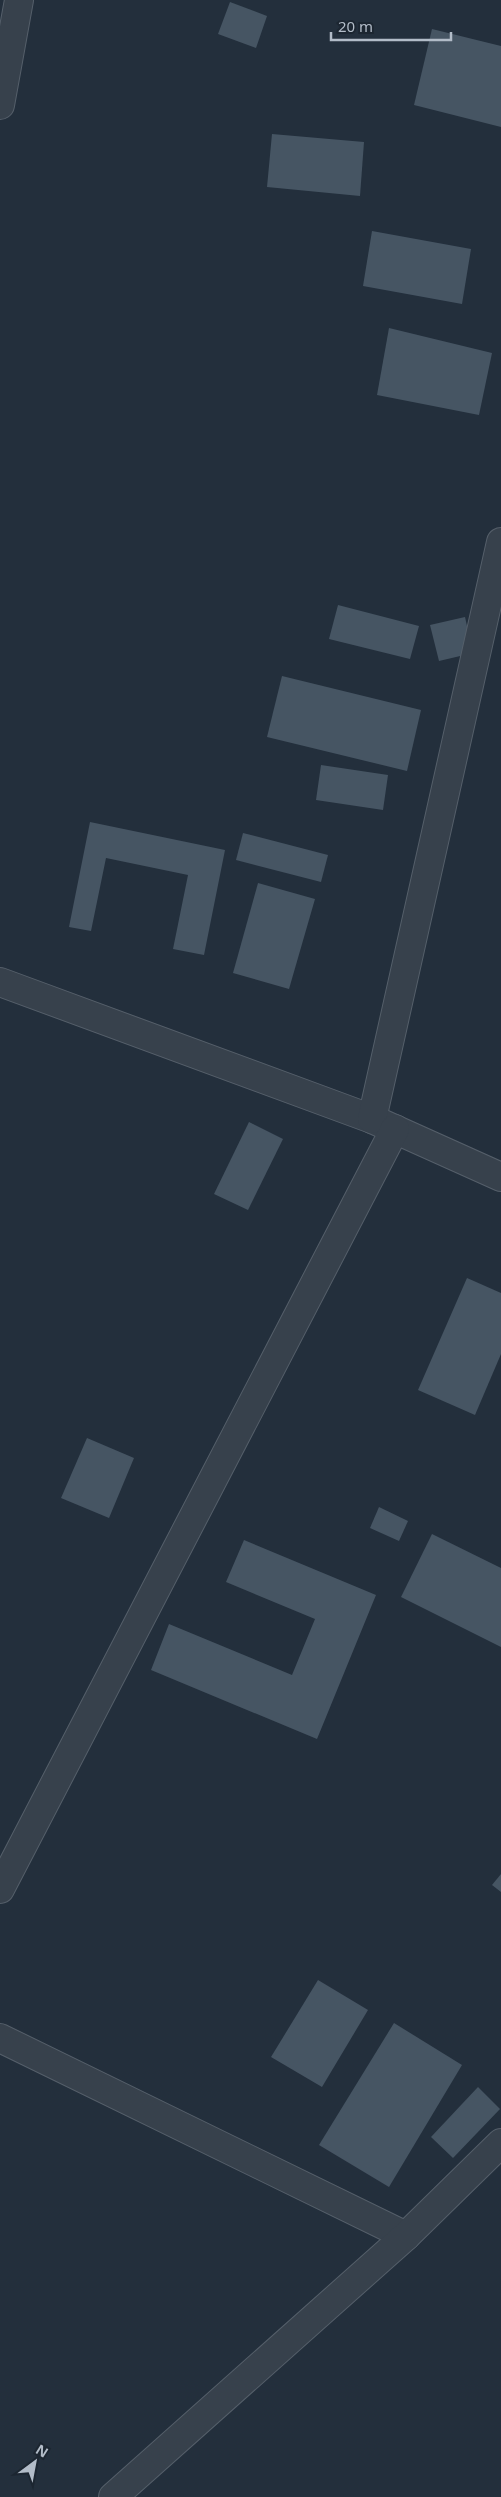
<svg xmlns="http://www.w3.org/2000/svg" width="501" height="2497" viewBox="0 0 501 2497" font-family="'Noto Sans',sans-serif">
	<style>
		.building { fill: #465563 }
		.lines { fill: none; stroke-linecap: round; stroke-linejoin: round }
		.minor-casing { stroke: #555f6a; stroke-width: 30 }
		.minor { stroke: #37414c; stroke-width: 28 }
	</style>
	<rect width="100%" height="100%" fill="#232f3c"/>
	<g class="building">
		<polygon points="230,2 267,16 256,48 218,34"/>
		<polygon points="432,29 501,46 501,127 414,105"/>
		<polygon points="272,134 364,142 360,196 267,187"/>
		<polygon points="372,231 471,249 462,304 363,286"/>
		<polygon points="389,328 492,353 479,415 377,395"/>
		<polygon points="338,605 419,626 410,659 329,639"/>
		<polygon points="465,617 473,653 439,661 430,625"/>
		<polygon points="282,676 421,710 407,771 267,737"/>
		<polygon points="321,765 388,775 383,810 316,800"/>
		<polygon points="90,822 225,850 204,955 173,949 188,875 106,858 91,931 69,927"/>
		<polygon points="243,833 328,855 321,882 236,860"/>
		<polygon points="258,883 315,899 289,989 233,973"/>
		<polygon points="249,1122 283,1139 248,1210 214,1194"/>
		<polygon points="467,1278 501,1293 501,1354 475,1415 418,1390"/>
		<polygon points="87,1438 134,1458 109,1518 61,1498"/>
		<polygon points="379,1507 408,1521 399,1541 370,1528"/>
		<polygon points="432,1534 501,1568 501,1647 401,1597"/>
		<polygon points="244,1540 376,1595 317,1739 151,1670 169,1624 292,1675 315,1619 226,1582"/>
		<polygon points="501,1874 501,1892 492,1885"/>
		<polygon points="318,1980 368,2010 322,2087 271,2057"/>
		<polygon points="394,2023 462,2065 389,2187 319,2145"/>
		<polygon points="478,2087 500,2109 453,2158 431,2137"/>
	</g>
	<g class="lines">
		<g class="minor-casing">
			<g id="minor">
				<polyline points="0,105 19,0"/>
				<polyline points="0,982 372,1119 501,1177"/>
				<polyline points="372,1119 501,542"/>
				<polyline points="0,1889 395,1129"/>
				<polyline points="0,2038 406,2236"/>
				<polyline points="113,2497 406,2236 501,2143"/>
			</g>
		</g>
		<use href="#minor" class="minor"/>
	</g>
	<g transform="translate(35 2462) rotate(32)" stroke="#1c2631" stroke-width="4" paint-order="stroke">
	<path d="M0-4L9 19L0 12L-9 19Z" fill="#b2bcc8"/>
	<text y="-8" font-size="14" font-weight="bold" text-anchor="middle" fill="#b2bcc8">N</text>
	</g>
	<path d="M331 32v8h120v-8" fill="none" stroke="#b2bcc8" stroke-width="2.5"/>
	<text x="338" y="32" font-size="15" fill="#b2bcc8" stroke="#1c2631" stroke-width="4" paint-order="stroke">20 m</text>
</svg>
